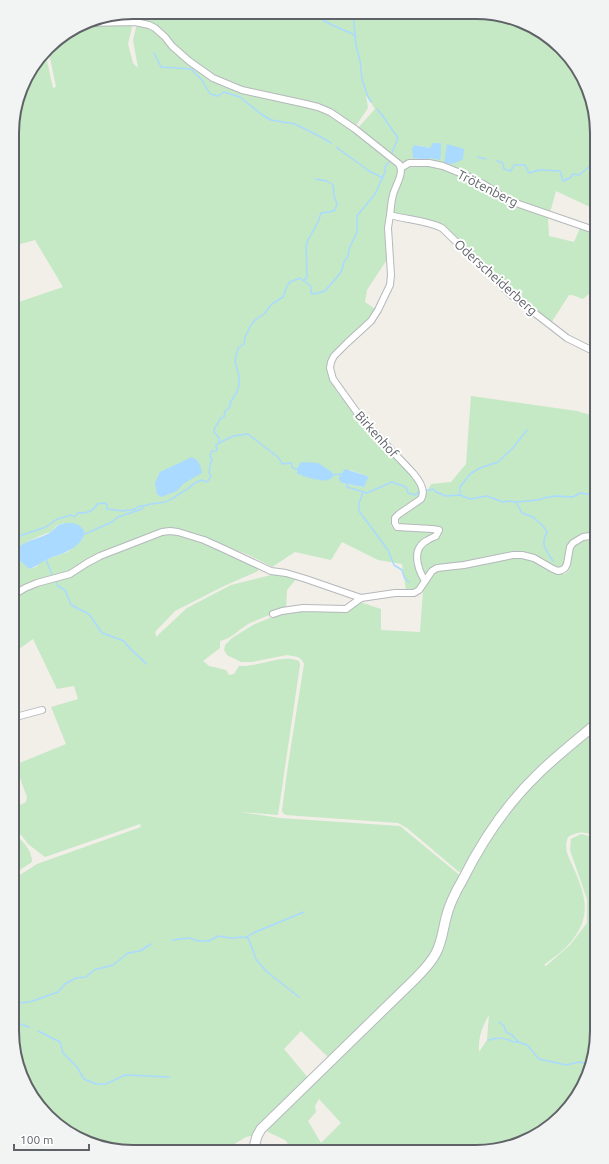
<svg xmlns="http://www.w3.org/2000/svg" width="609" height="1164" viewBox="0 0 609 1164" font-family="Ubuntu,sans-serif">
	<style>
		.green { fill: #c5e8c5; fill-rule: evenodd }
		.water { fill: #aadaff }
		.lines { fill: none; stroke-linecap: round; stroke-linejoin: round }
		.stream { stroke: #aadaff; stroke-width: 1.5 }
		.street-casing { stroke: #b5b8bc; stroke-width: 8 }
		.secondary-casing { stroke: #b6babf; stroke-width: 11 }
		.street { stroke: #fff; stroke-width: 6 }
		.secondary { stroke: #fff; stroke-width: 9 }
		.labels { text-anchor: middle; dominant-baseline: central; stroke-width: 4; stroke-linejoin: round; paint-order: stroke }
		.street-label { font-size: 13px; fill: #5f6368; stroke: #fff }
		.rim { fill: none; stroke: #5f6368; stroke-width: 2 }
	</style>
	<rect width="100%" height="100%" fill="#f1efe8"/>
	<g class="green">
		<path d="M133,12L499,14L556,42L591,94L597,133V207L594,209L556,191L548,220L549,236L574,242L581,226L597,231V298L590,293L583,299L572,295H569L551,323L505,286L442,225L396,214L387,213L386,261L367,290L365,302L375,309L362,326L331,357L327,367L331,380L337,391L358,419L413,476L418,485L422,495L394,516L391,525L394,530L400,524L399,519L422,501L431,484L451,482L466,464L471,396L577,411L597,417V535L578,539L569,553L563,567L559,568L554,574H565C566,573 568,571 569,570C573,562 570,551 576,545C581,539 590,539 597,538V720L526,782L463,871L459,872L407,828L398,823L286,815L283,813L282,810L288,765L304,664L302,660L298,657L287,655L252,662H241L227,655L224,650L225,645L232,638L253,625L282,613H287L316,610L347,611L360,602L381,609V630L420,632L423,590H406L402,564L378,560L342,542L331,560L295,552L272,567L249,555L206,539L203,543L258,568V571L224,586L175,611L155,632L157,638L158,635L187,608L231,585L271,575H285L297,578L287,590L286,609C274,613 262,618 250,623C240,628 232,639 220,641V648L203,661L209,666L226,670L229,675L234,674L239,666C244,666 248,666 252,665C268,663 284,655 299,661L300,665L278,815L240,812L280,818L400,826L463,878L482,851L504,817L542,773L597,726V835C583,834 583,829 568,837C563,850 569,856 574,869C586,897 592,917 570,943C563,951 553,958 544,965L546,966L570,945L587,923V899L570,850L571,839L581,834L597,838V1039L588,1077L572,1105L543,1131L515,1146L476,1152L289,1151L287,1142L285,1140L268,1132L266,1128L329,1058L301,1031L284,1049L309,1079L257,1136H251L246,1137L223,1151H117L80,1140L53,1122L18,1070L12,1031V880L37,864L141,827L140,824L45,857L28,844L22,836L12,828V809L26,802L27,797L21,781L17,764L66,744L51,707L78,699L74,686L57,689L33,639L12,654V600L15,597L12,593L13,304L63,287L35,240L13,246V118L25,79L45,52L53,88L56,87L48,48L53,42L80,26L129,25L132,27L128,44L133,63L138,68L133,40L138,20L88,21ZM366,95L375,109L357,129L388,158L330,114L305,105L336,113L355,127L368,108ZM415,145L430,148L440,159L429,158L428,160L414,158ZM350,470L367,476L363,487L342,483ZM66,523L83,539L68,552L50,558L41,562L36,567L29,569L18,559L28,541L52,531L56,526L60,524ZM489,1015L487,1040L479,1052C478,1039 482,1026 489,1015ZM319,1099L341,1123L321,1143L308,1121L316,1112L315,1106Z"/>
		<path d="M12,832C21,839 32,849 32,862L12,875Z"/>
	</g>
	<g class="water">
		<polygon points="433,143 441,143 441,154 440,160 429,158 428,160 413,158 412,148 415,145 430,148"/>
		<path d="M447,144L464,149L463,159C456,163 452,165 444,163Z"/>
		<path d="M192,457C199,461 201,465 202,473L183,484L177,491L161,497L157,494L155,483L160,472Z"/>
		<path d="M303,462L318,463L332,472L333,477C325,484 319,479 310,477C306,475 301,475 297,474L298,467L300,463Z"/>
		<polygon points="345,469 367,476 368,478 364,487 342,483 339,480 339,477"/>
		<path d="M66,523C73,523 78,523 83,529C89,538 73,549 66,552C60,555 54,556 48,559C41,562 36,567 29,569L18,559L16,551C25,538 41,540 52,531C59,525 56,525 66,523Z"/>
	</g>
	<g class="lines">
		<g class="stream">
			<polyline points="310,13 332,25 353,34 356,37"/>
			<polyline points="353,13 356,46 360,61 362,79 368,97 371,102"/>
			<polyline points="154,53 161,67 191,69 202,80 210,94 218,96 224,92 240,97 261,114 271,120 295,124 321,137 331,143"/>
			<polyline points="377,109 382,115 398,138 391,155"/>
			<polyline points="336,147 369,171 383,178"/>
			<polyline points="478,157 486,159"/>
			<polyline points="497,161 503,163 504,169 511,171 514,165 525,165 529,173 539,170 560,171 563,181 570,178 573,174 579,175 588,168 591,161 597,159"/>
			<polyline points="304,281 307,277 306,246 308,240 318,222 321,213 330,212 335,210 337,204 334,195 333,185 327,181 316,179"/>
			<polyline points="219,443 233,436 248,434 279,458 282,464 291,463 293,468 299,470"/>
			<polyline points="302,475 316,479"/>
			<polyline points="331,475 342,474 343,475"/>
			<polyline points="347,483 347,487 367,493 392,482 406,487 408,493 416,495 419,491"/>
			<polyline points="425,491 433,489 436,492 446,496 460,495 470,499 487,496 503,502 507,501 516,502 538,500 548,497 555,496 573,497 580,493 587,494 597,492"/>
			<polyline points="363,492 359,504 359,511 388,550 394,565 402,570 404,577 409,582"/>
			<polyline points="460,495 460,487 470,474 480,468 498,462 513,448 527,430"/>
			<path d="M516,502L522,513L533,517L543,526L547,532C540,546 546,549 553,561"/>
			<polyline points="85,534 112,522 118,517 142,509 143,507"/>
			<path d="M13,541L22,535L46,527L57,519L61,518L68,516L71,515L74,517L78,513C86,513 94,512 97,504L105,503L107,505V509L124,511L126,510H132L135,509L139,506C143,507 146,505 151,504C156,503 166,503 170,500C175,497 180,493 186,490C192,486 193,482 202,480L206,482L209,480L211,475L209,473L210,468V464L212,461L210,455L212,451H216L217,449L216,445L219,443V438L214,432L215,427C219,424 218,418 224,417L225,411L230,407V403L237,392L239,385V377L235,361L238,348L244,344L245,337L251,325L255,320L264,314L272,304L283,297L287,286L290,282L300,278L311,286V293L314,294L325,291L338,276L342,270L344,262L348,256L349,249L357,232V216L375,194L385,172V167L389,162"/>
			<polyline points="46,560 52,574"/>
			<path d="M56,581L58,586L65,590L71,605L89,614L102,633L124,641C130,651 139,655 146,664"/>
			<polyline points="247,937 249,940 256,959 266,971 299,997"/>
			<polyline points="172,940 189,938 198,941 209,941 218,936 231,938 247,937 253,933 304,912"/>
			<polyline points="12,1006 18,1003 30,1002 58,992 65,984 76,978 86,977 94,970 113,965 128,953 140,951 151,944"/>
			<polyline points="12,1015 20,1024 29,1027"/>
			<polyline points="499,1022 504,1026 506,1032 512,1035 518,1042"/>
			<polyline points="38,1031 60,1042 63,1053 77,1067 84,1079 96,1084 106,1084 125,1075 169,1077"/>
			<path d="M489,1040C496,1037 507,1038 513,1042H518L527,1045L539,1059L566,1065L579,1062L591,1065"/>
		</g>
		<g class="street-casing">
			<g id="street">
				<path d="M84,23L135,22L149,25L155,28L165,37L172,46L189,61L213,78L242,90L306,104L318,107L330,112L355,129L399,164C405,173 395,186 393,195C391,202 391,208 390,215C407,220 426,220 442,228L510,294L567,338L597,353"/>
				<polyline points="401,168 409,163 429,163 443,166 465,175 483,184 510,201 597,231"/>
				<path d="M390,215L388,228L391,275L390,285L378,310L371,321L347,343L334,356L331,362L330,368L333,379L361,418L413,473C419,480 426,491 421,499L399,514L395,518V523L397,527L432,529L439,530L436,536C434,537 430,538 428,540C411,548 417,568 425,581"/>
				<polyline points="12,596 25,588 37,583 70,574 87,563 100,556 162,532 170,531 178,532 204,540 224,549 271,571 286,573 306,579 361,598 395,593 414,593 419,590 432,571 437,568 464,565 513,555 522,555 534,558 553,569 558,571 562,570 565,568 567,564 570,547 573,543 583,537 597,535"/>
				<polyline points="273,614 282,611 303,608 346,609 361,598"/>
				<polyline points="12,718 42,710"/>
			</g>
		</g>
		<g class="secondary-casing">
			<path id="secondary" d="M253,1151L257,1136L261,1129L415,979C423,971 431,963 436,953C442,942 443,929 446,918C449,904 456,891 463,879C482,841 506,805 537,775C556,756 577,740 597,723"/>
		</g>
		<use href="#street" class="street"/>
		<use href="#secondary" class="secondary"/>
	</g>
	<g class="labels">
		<g class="street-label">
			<text transform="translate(488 188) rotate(27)">Trötenberg</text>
			<text transform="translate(496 277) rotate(42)">Oderscheiderberg</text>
			<text transform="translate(377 434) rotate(48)">Birkenhof</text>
		</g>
	</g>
	<path d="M0 0H609V1164H0ZM133 19H476A114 114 0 0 1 590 133V1031A114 114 0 0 1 476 1145H133A114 114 0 0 1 19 1031V133A114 114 0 0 1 133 19Z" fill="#f2f3f3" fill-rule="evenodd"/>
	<path class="rim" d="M133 19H476A114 114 0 0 1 590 133V1031A114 114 0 0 1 476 1145H133A114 114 0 0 1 19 1031V133A114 114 0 0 1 133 19Z"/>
	<path d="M14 1144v6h75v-6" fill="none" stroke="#5f6368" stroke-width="2"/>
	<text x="20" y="1144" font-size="12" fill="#5f6368" stroke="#ffffff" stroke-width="3" paint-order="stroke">100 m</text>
</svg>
